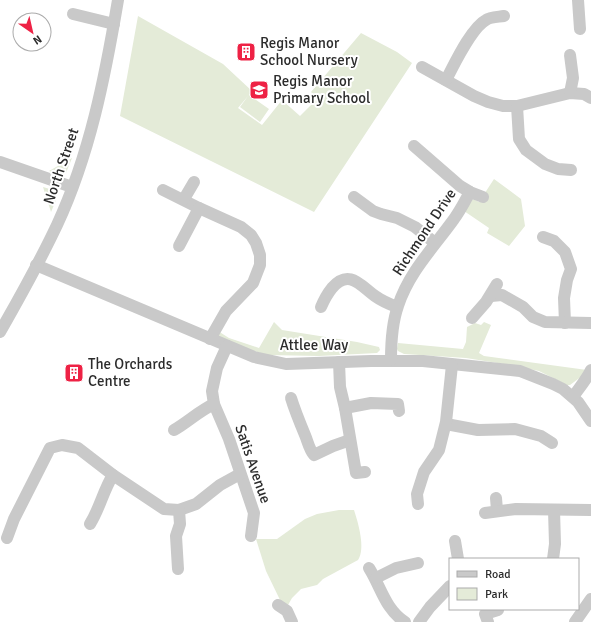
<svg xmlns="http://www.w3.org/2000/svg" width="591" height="622" viewBox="0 0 591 622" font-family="Signika,sans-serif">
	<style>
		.green { fill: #e4ebd8 }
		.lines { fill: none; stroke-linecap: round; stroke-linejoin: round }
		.minor { stroke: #c9c9c9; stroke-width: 12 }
		.labels { text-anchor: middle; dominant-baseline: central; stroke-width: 4; stroke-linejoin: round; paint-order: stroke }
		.poi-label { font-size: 15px; fill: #2c2c2c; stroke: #fff; text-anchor: start }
		.street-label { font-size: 15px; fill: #2c2c2c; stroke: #fff }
	</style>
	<rect width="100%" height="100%" fill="#fff"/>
	<g class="green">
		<polygon points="138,16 223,64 252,91 249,95 269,109 260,122 240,107 248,96 238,108 262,125 282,100 300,116 317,99 321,102 311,92 361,33 397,52 412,63 314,212 120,116"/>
		<polygon points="72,158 66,173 60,175 49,171"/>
		<polygon points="494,179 521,199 525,226 509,246 487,233 489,228 464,211 473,199 479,202"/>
		<path d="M43,187C50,189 56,191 57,198L51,212Z"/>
		<polygon points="274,322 282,330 357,342 379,347 380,350 377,353 319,356 267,355 244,348 216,336 218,331 229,338 259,348"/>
		<polygon points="484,322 491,325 479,353 484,356 587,370 582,376 570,385 567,385 539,371 510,365 466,358 404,354 398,351 397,349 398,343 463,349 466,342 467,327 475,323 481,325"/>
		<path d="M339,510H354C358,522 366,549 358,560L323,579L317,585L301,589L292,598L288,605L281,602L266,571L256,539H277L305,519L317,514Z"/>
	</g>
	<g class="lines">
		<g class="minor">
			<polyline points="578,0 580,29"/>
			<polyline points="73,14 114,24"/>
			<polyline points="422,67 474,96 488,102 503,106 517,106 570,93 584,94 591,98"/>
			<path d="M446,80C454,65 471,28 486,20C490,17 498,17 504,16"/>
			<polyline points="570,93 573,78 570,55"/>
			<polyline points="517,106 519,139 526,150 545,164 558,169 571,170"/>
			<polyline points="414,146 460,186 470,192 483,197"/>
			<polyline points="0,162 72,187"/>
			<polyline points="163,190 199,208 241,227 251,235 256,243 260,255 260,265 253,283 226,311 210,339"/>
			<polyline points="354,197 373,211 381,214 397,218 415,227 435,243"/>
			<polyline points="184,199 194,182"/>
			<polyline points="543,237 554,241 565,252 571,269 567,280 564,298 565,323"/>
			<polyline points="179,246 199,208"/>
			<polyline points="36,265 254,357 286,364 371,361 423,361 520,371 553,384 563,389 578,402 591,421"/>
			<polyline points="491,296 502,295 523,307 533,317 545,322 591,323"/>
			<path d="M321,307C324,300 328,293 332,288C349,268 361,286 375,296C382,301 389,304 397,307"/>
			<polyline points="472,318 486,302 497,284"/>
			<path d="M0,332C20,297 40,261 57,225C90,154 105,77 118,0"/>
			<polyline points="227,346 217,368 212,391 214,404 229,439 254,513 251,536"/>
			<path d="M391,360C391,342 392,323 398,306C409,272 434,247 454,219C460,211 465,201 470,192"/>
			<polyline points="339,362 340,387 345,408 356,473 365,472"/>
			<path d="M573,397C579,388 587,379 591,370"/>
			<path d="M291,398C295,411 300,423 305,435C308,442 309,449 314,455L333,446L350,440"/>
			<polyline points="345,408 371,403 398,404 399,411"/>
			<polyline points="446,424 478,430 515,429 541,436 552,443"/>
			<path d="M174,430C188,422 199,411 214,404"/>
			<polyline points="496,498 497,510"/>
			<polyline points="418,504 417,494 424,472 439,450 446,422 452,365"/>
			<polyline points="485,513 516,509 591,510"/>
			<path d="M90,524C100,508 103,491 113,475"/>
			<polyline points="7,538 14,519 50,448 62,445 78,448 113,475 164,509 179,510 196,504 220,485 240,474"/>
			<polyline points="455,541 458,559"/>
			<polyline points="553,559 555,544 554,510"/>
			<path d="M369,568C381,587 385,609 405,622"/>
			<polyline points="178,569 176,536 180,524 179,510"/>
			<polyline points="376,578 396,568 418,563"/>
			<polyline points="278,605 287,611 292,622"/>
			<polyline points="419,622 430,607 450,586"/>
			<polyline points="488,622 485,614 498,610"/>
			<polyline points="575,622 591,599"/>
		</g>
	</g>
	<defs>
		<g id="building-square" transform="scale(1)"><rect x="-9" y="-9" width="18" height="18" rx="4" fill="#ee2245" stroke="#fff"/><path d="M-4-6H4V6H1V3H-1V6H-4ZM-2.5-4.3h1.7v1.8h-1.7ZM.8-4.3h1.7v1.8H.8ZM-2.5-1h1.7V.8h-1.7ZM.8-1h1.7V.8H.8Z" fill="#fff"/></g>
		<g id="school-square" transform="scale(1)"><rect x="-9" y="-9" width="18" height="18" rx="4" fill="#ee2245" stroke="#fff"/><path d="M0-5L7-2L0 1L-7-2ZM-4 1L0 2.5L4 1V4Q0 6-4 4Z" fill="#fff"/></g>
	</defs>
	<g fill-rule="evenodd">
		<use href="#building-square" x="246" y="52"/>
		<use href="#school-square" x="259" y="90"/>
		<use href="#building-square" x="74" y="373"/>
	</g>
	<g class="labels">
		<g class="poi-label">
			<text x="260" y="43">Regis Manor<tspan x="260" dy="17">School Nursery</tspan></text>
			<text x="273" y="81">Regis Manor<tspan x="273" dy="17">Primary School</tspan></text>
			<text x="88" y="364">The Orchards<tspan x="88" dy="17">Centre</tspan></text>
		</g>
		<g class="street-label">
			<text transform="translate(61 166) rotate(-71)">North Street</text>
			<text transform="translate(424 232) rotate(-56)">Richmond Drive</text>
			<text x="314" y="345">Attlee Way</text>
			<text transform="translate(253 464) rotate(71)">Satis Avenue</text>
		</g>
	</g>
	<rect x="449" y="558" width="130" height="52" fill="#ffffff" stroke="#ababab"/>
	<rect x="457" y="571" width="20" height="6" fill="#c9c9c9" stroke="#ababab"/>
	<text x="485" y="578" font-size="12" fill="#2c2c2c">Road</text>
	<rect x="457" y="588" width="20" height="12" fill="#e4ebd8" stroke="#ababab"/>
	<text x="485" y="598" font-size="12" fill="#2c2c2c">Park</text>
	<g transform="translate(32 32) rotate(146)"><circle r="19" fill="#ffffff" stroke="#ababab"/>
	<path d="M0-3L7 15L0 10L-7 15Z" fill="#ee2245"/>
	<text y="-6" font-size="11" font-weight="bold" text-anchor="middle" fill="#2c2c2c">N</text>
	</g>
</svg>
